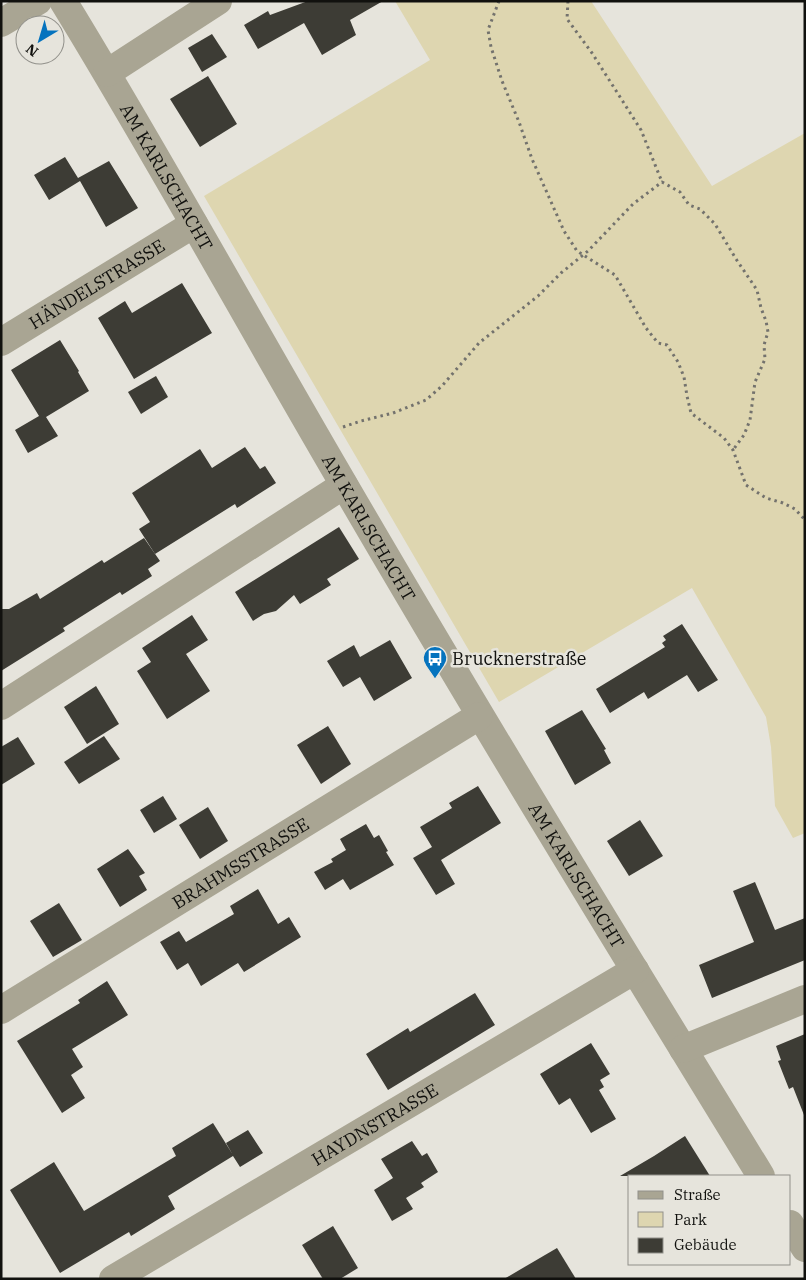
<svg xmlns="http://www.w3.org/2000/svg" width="806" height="1280" viewBox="0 0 806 1280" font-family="'IBM Plex Serif',serif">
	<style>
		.green { fill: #ded6b0 }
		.building { fill: #3d3c35 }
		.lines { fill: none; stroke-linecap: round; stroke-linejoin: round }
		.path { stroke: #73726d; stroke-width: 3; stroke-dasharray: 2.5 4; stroke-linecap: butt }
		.minor { stroke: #a9a593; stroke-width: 28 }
		.labels { text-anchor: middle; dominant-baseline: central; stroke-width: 5; stroke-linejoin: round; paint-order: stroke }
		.street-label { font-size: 18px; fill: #11110e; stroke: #e6e4dc }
		.poi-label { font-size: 18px; fill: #11110e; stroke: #e6e4dc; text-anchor: start }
	</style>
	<rect width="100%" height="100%" fill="#e6e4dc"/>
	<polygon class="green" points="395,1 591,1 712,186 805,133 805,833 793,838 775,806 771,747 766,717 692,588 499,702 204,196 430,60"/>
	<g class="building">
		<polygon points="308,1 383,1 350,20 356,35 322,55 304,23 258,49 244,25 268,11 270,15"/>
		<polygon points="212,34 227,57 202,72 188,48"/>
		<polygon points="208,76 237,124 200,147 170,99"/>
		<polygon points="65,157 78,178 109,161 138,208 106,227 80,181 49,200 34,175"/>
		<polygon points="182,283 212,333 134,379 98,318 125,301 132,313"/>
		<polygon points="60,340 79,371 78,372 89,391 46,417 58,436 28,453 15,430 39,416 11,370"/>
		<polygon points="156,376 168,397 141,414 128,392"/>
		<polygon points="245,447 260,469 265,466 276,483 237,508 235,504 155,554 139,529 150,522 132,493 200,449 212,468"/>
		<polygon points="339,527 359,559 327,579 331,585 300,604 294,595 276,611 264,614 253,621 235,592"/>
		<polygon points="144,538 160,561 148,569 152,576 122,595 120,592 63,628 65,631 1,671 1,609 9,609 37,593 40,599 102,560 104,563"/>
		<polygon points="192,615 208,640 186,654 210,691 167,719 137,671 151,662 142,648"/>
		<polygon points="682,624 718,680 698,692 687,675 648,699 644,692 610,713 596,689 665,647 662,643 666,640 663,636"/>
		<polygon points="390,640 412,678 374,701 360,677 343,687 327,661 354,645 360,657"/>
		<polygon points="96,686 119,724 87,744 64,707"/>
		<polygon points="582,710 606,749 604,750 611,763 575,785 545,731"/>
		<polygon points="328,726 351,764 321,784 297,745"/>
		<polygon points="104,736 120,759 79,784 64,762"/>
		<polygon points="18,737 35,764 1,785 1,747"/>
		<polygon points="478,786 501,823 441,860 455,884 436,895 413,858 432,847 420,827 452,808 449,803"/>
		<polygon points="163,796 177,819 154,833 140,810"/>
		<polygon points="208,807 228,841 200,859 179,825"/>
		<polygon points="640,820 663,856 629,876 607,841"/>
		<polygon points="366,824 374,838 379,835 388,851 386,852 394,865 350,890 343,879 325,890 314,872 333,862 331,859 346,850 340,839"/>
		<polygon points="128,849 145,873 139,876 147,890 120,907 97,869"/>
		<polygon points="755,882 775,930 805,918 805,960 712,998 699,965 754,942 733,891"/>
		<polygon points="258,889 278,924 289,917 301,937 244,972 238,963 201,986 188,963 177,970 160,942 179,931 186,942 234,914 230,906"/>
		<polygon points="59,903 82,940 53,957 30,921"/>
		<polygon points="107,981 128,1015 72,1049 83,1067 71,1075 85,1098 62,1113 17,1041 80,1003 78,1000"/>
		<polygon points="475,993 495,1025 388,1090 366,1054 408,1028 410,1032"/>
		<polygon points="805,1034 805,1114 804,1115 793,1087 789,1089 778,1061 781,1060 776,1046"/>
		<polygon points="591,1043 610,1074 600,1080 604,1087 599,1090 616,1119 591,1133 570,1098 559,1105 540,1074"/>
		<polygon points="213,1123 233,1155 226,1143 248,1130 263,1153 240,1167 233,1156 168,1196 175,1209 131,1236 129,1232 60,1273 10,1190 54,1162 84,1211 176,1156 172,1148"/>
		<polygon points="685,1136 710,1176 620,1176 654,1156"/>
		<polygon points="412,1141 422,1156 427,1153 438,1172 421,1183 424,1187 406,1198 413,1209 392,1221 374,1190 393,1178 381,1159"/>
		<polygon points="333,1226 358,1268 340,1279 323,1279 302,1245"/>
		<polygon points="557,1248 576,1279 504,1279"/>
	</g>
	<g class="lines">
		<g class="path">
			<polyline points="499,1 488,30 491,47 502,81 519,122 532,159 564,231 577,251 615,275 646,328 658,343 667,345 678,362 684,377 687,396 691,413 724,438 733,450 746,485 766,498 783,503 795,509 805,520"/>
			<polyline points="568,1 567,19 592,53 641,130 662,182"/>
			<polyline points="343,427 361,421 393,413 426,400 442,386 479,343 538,296 561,273 588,251 633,204 662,182 680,192 689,205 700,209 715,224 736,259 757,290 761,308 766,321 768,332 764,345 765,359 755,382 750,420 744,435 733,450"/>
		</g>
		<g class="minor">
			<path id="s1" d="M63,1C161,161 251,326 346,488C481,720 621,948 761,1176"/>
			<polyline points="1,23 38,1"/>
			<polyline points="107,73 218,1"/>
			<path id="s2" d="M1,342L194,224"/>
			<polyline points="1,706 344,485"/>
			<path id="s3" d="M1,1010L479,716"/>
			<polyline points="683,1049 805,999"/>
			<polyline points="790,1224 805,1248"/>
			<path id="s4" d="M113,1279L635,970"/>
		</g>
	</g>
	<defs>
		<g id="bus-pin" transform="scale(1.25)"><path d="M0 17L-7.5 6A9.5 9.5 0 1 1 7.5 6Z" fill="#0573be" stroke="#e6e4dc"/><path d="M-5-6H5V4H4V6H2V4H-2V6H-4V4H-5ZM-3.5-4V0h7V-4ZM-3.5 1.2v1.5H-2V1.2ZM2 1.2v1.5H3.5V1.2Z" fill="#fff"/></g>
	</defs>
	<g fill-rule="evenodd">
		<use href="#bus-pin" x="435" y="658"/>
	</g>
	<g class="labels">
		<g class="street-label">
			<text stroke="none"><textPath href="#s1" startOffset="204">AM KARLSCHACHT</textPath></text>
			<text stroke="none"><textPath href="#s2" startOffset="112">HÄNDELSTRASSE</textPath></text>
			<text stroke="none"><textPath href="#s1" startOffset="609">AM KARLSCHACHT</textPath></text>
			<text stroke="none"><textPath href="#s3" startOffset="281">BRAHMSSTRASSE</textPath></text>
			<text stroke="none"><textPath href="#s1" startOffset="1014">AM KARLSCHACHT</textPath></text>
			<text stroke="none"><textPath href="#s4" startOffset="304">HAYDNSTRASSE</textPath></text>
		</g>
		<g class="poi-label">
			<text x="452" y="658">Brucknerstraße</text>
		</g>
	</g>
	<rect width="806" height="1280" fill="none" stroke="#11110e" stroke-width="5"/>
	<rect x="628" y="1175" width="162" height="90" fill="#e6e4dc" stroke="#91908a"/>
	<rect x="638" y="1191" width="25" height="8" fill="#a9a593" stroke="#91908a"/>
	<text x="674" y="1200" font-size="15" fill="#11110e">Straße</text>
	<rect x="638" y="1212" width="25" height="15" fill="#ded6b0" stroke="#91908a"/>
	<text x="674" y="1225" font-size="15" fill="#11110e">Park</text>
	<rect x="638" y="1238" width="25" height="15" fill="#3d3c35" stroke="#91908a"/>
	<text x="674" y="1250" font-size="15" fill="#11110e">Gebäude</text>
	<g transform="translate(40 40) rotate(218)"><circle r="24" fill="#e6e4dc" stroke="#91908a"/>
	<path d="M0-4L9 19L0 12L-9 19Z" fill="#0573be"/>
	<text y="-8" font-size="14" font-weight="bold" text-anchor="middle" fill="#11110e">N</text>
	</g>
</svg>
